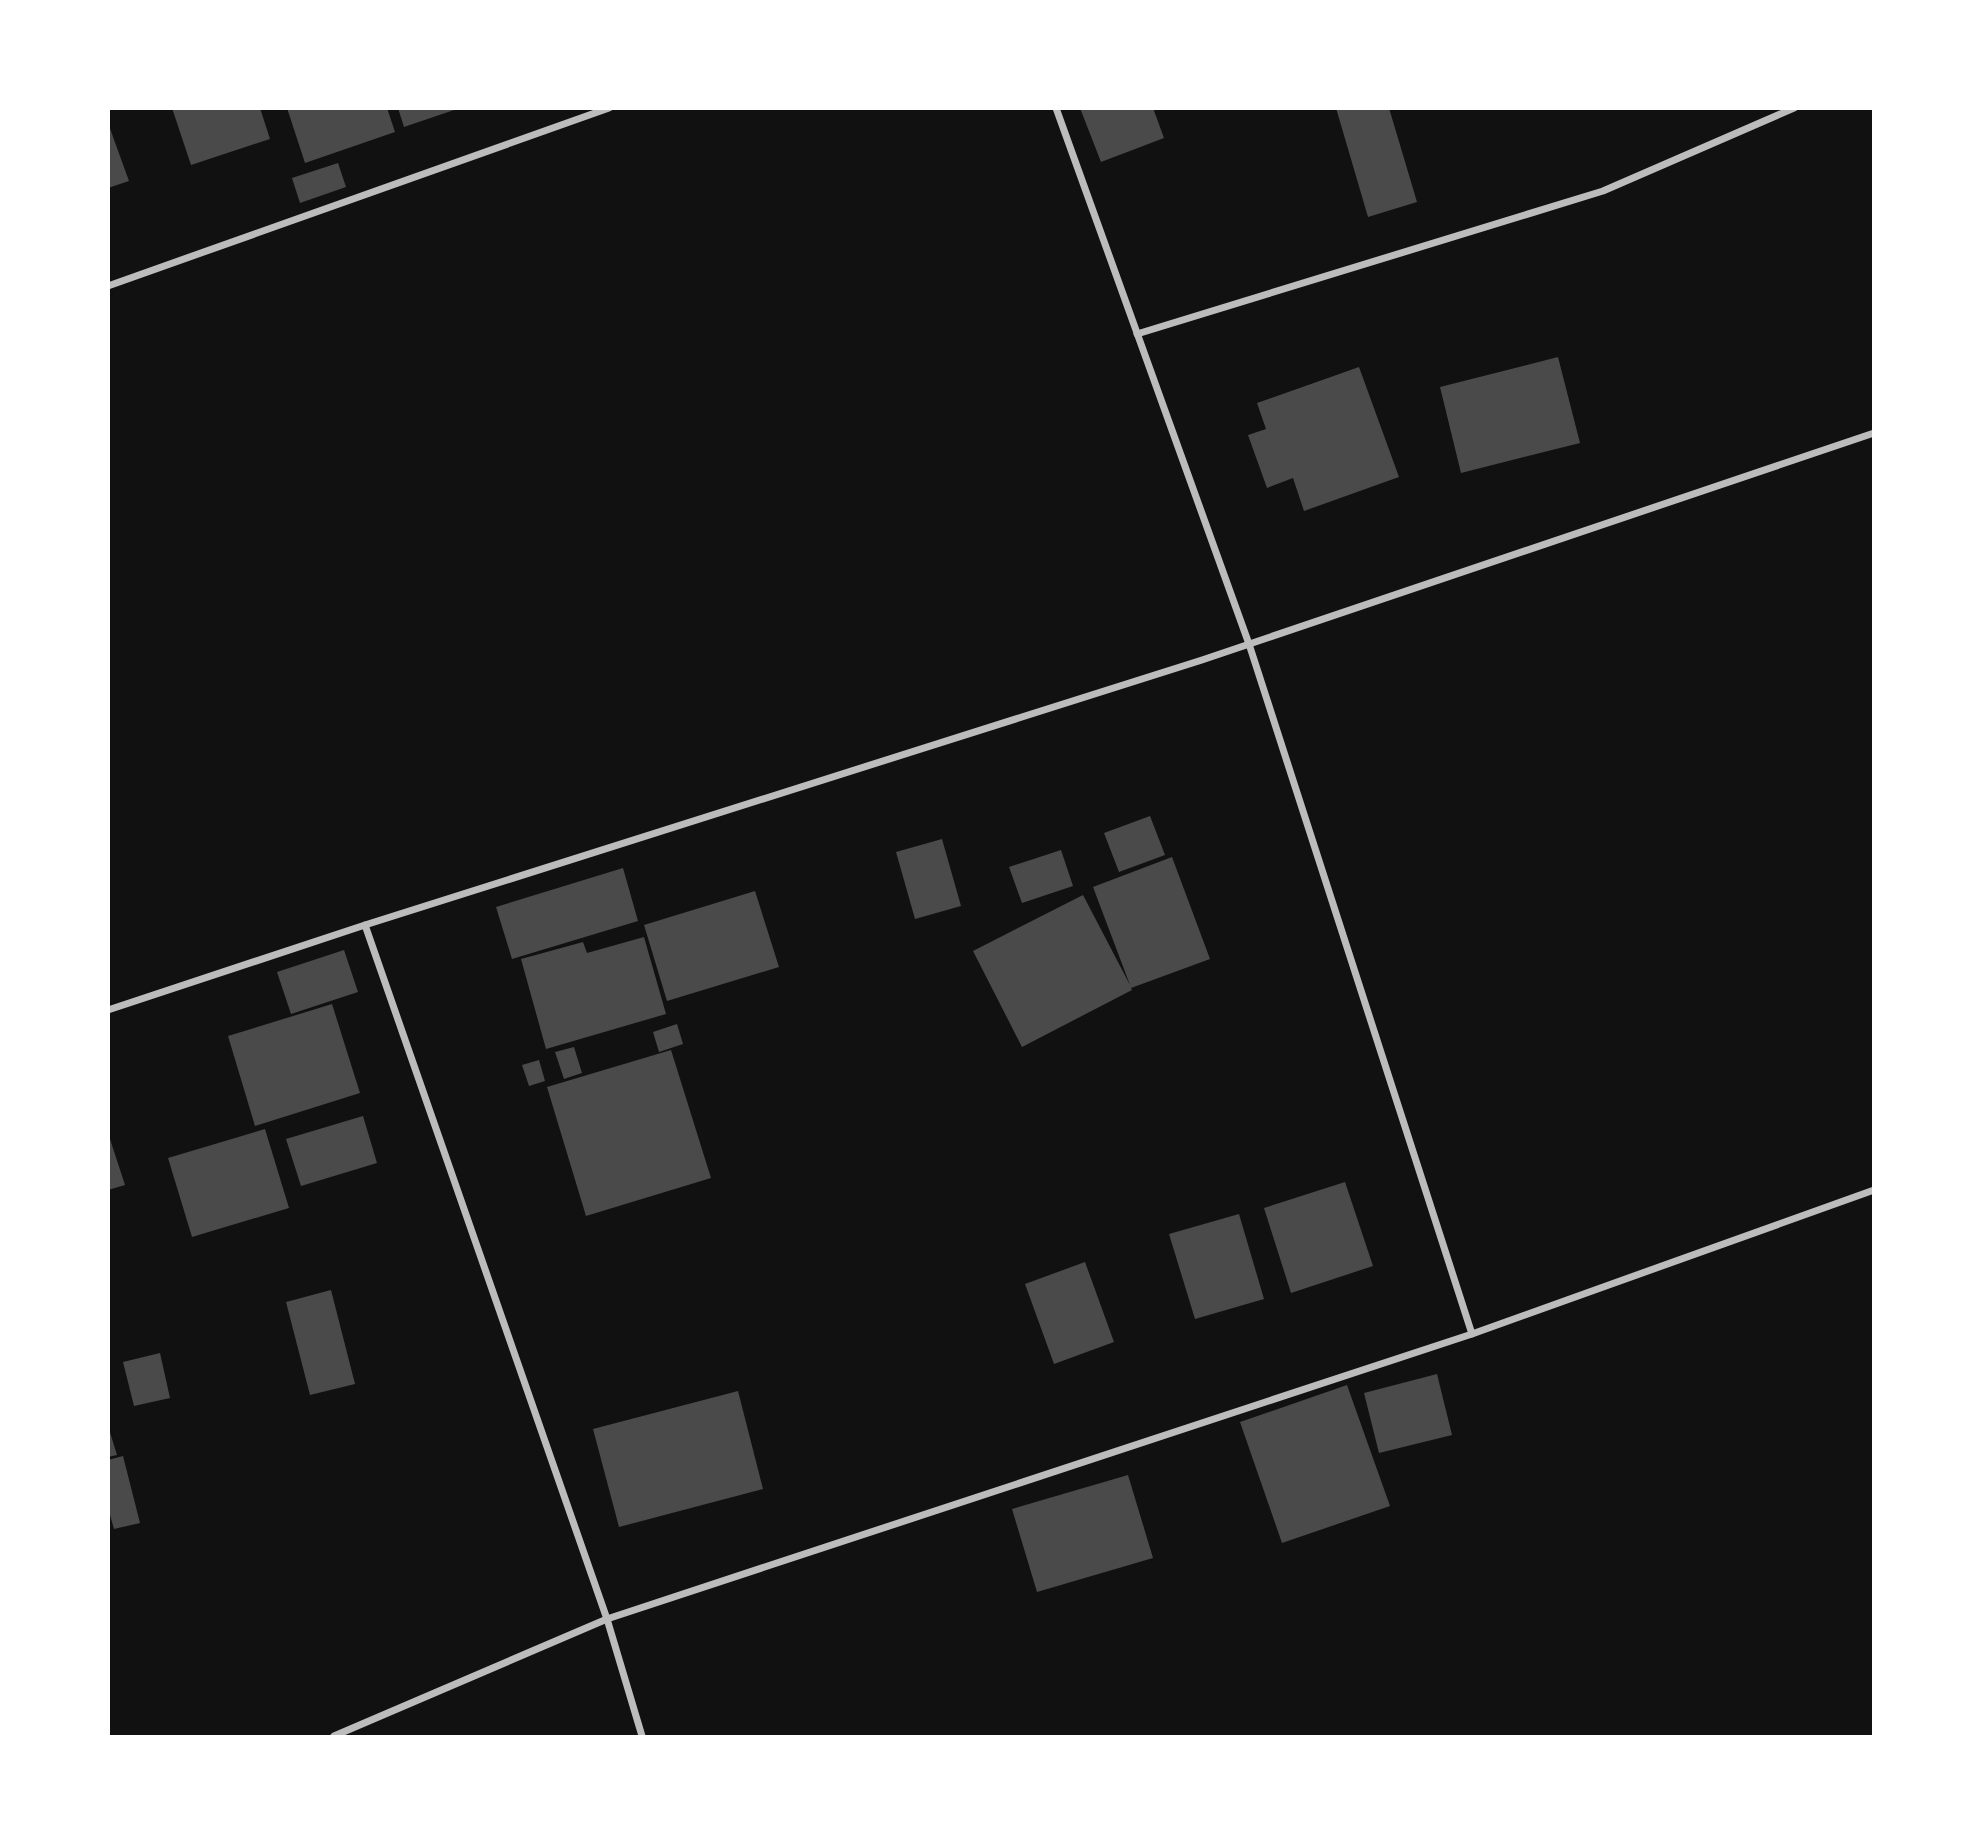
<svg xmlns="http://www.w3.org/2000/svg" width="1982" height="1845" viewBox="0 0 1982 1845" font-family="Barlow,sans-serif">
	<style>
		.building { fill: #4a4a4a }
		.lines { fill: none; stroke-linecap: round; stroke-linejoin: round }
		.minor { stroke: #bcbcbc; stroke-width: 7 }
	</style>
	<rect width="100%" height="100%" fill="#111"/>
	<g class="building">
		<polygon points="172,108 260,108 270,139 191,165"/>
		<polygon points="287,108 387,108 395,132 305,163"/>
		<polygon points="398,108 457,108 457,109 404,127"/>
		<polygon points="1080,108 1153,108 1164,138 1101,162"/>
		<polygon points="1336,108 1389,108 1417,202 1368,217"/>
		<polygon points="108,123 129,181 108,188"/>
		<polygon points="338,163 346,187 300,203 292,178"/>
		<polygon points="1558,357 1580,443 1461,473 1440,387"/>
		<polygon points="1359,367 1399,477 1304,511 1293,478 1267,488 1248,435 1266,429 1257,403"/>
		<polygon points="1150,816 1165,855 1119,872 1104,833"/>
		<polygon points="942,839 961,906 915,919 896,852"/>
		<polygon points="1061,850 1073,886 1022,903 1009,867"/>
		<polygon points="1172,857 1210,959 1131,988 1132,990 1022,1047 973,951 1083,895 1130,985 1093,887"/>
		<polygon points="623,868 638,921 512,959 496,907"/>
		<polygon points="755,891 779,967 667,1001 644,925"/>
		<polygon points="644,937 666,1014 546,1049 521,959 583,942 587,953"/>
		<polygon points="344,950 358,992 291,1014 277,972"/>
		<polygon points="332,1004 360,1093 255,1126 228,1036"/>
		<polygon points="677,1024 683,1044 659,1052 653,1032"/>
		<polygon points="574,1047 582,1073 564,1079 555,1052"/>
		<polygon points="671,1050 711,1178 586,1216 547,1087"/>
		<polygon points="539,1060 545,1081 529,1086 522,1065"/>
		<polygon points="363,1116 377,1163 301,1186 286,1139"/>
		<polygon points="265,1129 289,1208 192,1237 168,1158"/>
		<polygon points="108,1133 125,1185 108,1190"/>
		<polygon points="1345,1182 1373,1266 1291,1293 1264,1208"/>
		<polygon points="1239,1214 1264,1299 1195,1319 1169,1234"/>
		<polygon points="1085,1262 1114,1342 1054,1364 1025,1284"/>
		<polygon points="331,1290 355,1384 310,1395 286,1302"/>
		<polygon points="160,1353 170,1398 134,1406 123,1362"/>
		<polygon points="1437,1374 1452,1435 1379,1453 1364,1393"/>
		<polygon points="1347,1385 1390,1506 1282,1543 1240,1422"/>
		<polygon points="738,1391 763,1489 619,1527 593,1429"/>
		<polygon points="108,1426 117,1455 108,1457"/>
		<polygon points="123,1456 140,1523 114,1529 108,1508 108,1460"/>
		<polygon points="1128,1475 1153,1558 1037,1592 1012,1509"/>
	</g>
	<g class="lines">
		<g class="minor">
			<polyline points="1056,108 1249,644 1472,1334"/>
			<polyline points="108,286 609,108"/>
			<polyline points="1137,334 1603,191 1794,108"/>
			<polyline points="365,925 607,1619 642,1736"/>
			<polyline points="108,1010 365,925 1202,660 1874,433"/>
			<polyline points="334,1736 607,1619 1472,1334 1874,1190"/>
		</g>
	</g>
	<rect width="1982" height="1845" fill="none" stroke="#ffffff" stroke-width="220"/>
</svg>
